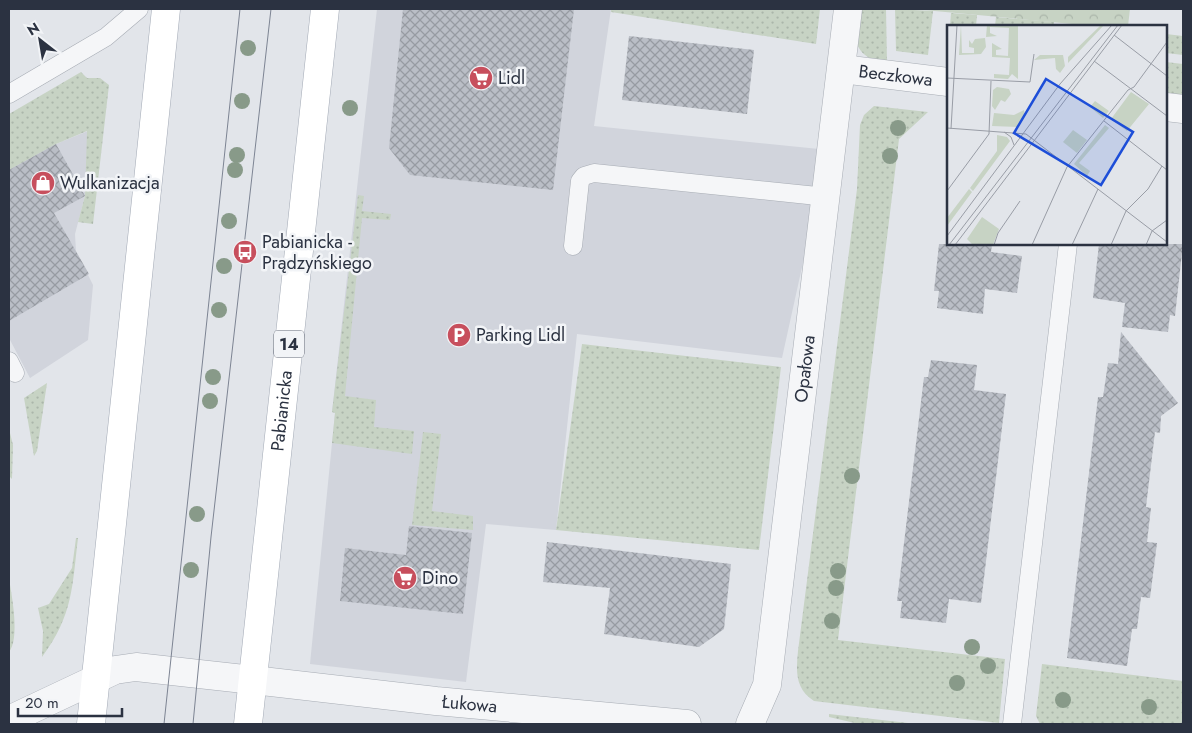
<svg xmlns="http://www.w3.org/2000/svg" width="1192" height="733" viewBox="0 0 1192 733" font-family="Jost,sans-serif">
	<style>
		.built { fill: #d1d4dc }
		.green { fill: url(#green-dots) }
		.forest { fill: url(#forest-crowns) }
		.building { fill: url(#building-cross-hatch) }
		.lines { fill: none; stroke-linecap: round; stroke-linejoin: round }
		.service-casing { stroke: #a7acb4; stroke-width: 19 }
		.minor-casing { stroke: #a7acb4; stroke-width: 29 }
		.tertiary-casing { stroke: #a7acb4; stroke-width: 29 }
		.primary-casing { stroke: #a2a9b5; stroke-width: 29 }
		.service { stroke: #f5f6f8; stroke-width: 18 }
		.minor { stroke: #f5f6f8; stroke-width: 28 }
		.tertiary { stroke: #f5f6f8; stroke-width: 28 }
		.primary { stroke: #fff; stroke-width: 28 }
		.tram { stroke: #7d8493; stroke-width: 1 }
		.tree { fill: #889a89 }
		.labels { text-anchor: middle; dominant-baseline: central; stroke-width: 5; stroke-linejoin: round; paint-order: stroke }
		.shield { fill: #f2f4f7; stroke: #676c78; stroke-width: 1 }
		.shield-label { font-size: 16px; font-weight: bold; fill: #2b3241 }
		.street-label { font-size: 18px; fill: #2b3241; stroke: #f2f4f7 }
		.poi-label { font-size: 18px; fill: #2b3241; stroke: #f2f4f7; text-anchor: start }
		.inset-road { fill: none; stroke: #999da6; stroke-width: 1 }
		.view { fill: #1d4ed8; fill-opacity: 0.15; stroke: #1d4ed8; stroke-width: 2.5 }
		.inset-edge { fill: none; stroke: #2b3241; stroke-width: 2.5 }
	</style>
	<defs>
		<pattern id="green-dots" width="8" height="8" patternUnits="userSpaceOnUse" patternTransform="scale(1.25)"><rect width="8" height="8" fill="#c7d3c4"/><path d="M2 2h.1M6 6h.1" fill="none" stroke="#abb6aa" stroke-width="1.8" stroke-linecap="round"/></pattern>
		<pattern id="forest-crowns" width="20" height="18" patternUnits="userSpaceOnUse" patternTransform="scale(1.25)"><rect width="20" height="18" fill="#c7d3c4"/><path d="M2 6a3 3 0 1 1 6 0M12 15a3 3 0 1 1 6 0" fill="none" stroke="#abb6aa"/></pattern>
		<pattern id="building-cross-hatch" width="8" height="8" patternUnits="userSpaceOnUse" patternTransform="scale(1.25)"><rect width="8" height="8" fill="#babec6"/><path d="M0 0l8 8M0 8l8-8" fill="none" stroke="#979ba2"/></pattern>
	</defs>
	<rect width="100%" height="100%" fill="#e2e5ea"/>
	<g class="built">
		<polygon points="377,9 611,9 594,126 819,149 804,258 782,358 577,334 556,530 486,524 466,682 310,664 335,413 332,412"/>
		<polygon points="88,131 85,196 75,234 76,251 93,285 88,340 30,378 9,338 9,170 56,144"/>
	</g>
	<g class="green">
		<polygon points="611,9 820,9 816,44 611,12"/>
		<path d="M859,9H886L887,63C873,60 863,58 857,44Z"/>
		<polygon points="895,9 933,11 928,55 896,51"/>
		<polygon points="951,13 977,15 976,26 950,26"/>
		<polygon points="996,17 1054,22 1054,26 995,26"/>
		<polygon points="1166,34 1183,36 1183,55 1166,53"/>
		<polygon points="1166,62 1183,64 1183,96 1166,94"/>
		<polygon points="81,72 87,78 100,78 109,85 93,224 78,222 85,196 87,131 56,144 9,170 9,114"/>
		<path d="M874,106L928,112L899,139L838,640L1005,659L999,723L814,701C795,689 796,671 798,651L857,189L860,125L864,115Z"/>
		<polygon points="358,195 364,196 362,211 391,214 390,220 362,218 345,396 376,400 374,427 414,431 412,454 332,443 335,413 332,412"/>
		<polygon points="582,344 781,367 759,550 556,530"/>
		<polygon points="47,383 37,451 34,456 24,398"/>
		<polygon points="9,429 13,445 12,479 9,476"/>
		<polygon points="423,432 441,434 432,511 473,516 473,530 412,525"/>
		<path d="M76,538H78C72,588 73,615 42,657L43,631L38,608L49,604L72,568Z"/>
		<path d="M9,579C12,596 20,639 9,652Z"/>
		<polygon points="1042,664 1183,681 1183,724 1040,724 1036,716"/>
		<polygon points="829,714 917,724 859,724 829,717"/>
	</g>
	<polygon class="forest" points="913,9 1130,9 1128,26 1094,26"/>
	<g class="building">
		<polygon points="403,9 574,9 553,190 410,175 389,148"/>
		<polygon points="629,36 754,50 747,114 622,100"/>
		<polygon points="56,144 85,196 54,213 89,274 9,321 9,170"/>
		<polygon points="939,244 992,244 991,252 1022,256 1017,293 985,289 983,314 937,308 939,291 934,291"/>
		<polygon points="1099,244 1183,244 1175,316 1170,315 1168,332 1122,327 1125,303 1093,298"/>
		<polygon points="1121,332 1178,403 1161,416 1160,433 1155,432 1146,507 1151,508 1147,542 1157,543 1150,598 1141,597 1137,629 1132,629 1127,666 1067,658 1098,397 1103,397 1108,363 1118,364"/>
		<polygon points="931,360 977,365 974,390 1006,394 981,603 949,599 946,623 900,618 902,601 897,601 924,377 928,377"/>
		<polygon points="409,526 472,533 463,614 340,601 345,548 406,555"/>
		<polygon points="547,542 731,564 724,629 699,647 604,634 610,588 543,582"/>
	</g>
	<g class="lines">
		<g class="service-casing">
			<g id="service">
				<polyline points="9,94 106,37 139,9"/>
				<polyline points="573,246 580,181 584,176 594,173 827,197"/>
				<polyline points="9,361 15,373"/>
				<polyline points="1012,724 1068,244"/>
			</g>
		</g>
		<g class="minor-casing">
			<g id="minor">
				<path id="s1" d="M842,69L948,82"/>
				<polyline points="1166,107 1183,109"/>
				<path id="s2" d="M253,680L436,701L687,724"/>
				<path id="s3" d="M750,724L767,685L848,9"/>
			</g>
		</g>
		<g class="tertiary-casing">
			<polyline id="tertiary" points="9,720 115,670 136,667 253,680"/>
		</g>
		<g class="primary-casing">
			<g id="primary">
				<polyline points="91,724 166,9"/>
				<path id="s4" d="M248,724L325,9"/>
			</g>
		</g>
		<use href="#service" class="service"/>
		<use href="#minor" class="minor"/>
		<use href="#tertiary" class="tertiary"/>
		<use href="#primary" class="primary"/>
		<g class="tram">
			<polyline points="164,724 240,9"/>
			<polyline points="193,724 211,537 271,9"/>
		</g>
	</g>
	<g class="tree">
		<circle cx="248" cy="48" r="8"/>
		<circle cx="242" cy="101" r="8"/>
		<circle cx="350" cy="108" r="8"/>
		<circle cx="898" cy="128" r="8"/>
		<circle cx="237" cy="155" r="8"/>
		<circle cx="890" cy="156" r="8"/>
		<circle cx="235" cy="170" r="8"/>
		<circle cx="229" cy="221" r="8"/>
		<circle cx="224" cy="266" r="8"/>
		<circle cx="219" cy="310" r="8"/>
		<circle cx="213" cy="377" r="8"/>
		<circle cx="210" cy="401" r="8"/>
		<circle cx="852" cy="476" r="8"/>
		<circle cx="197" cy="514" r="8"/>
		<circle cx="191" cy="570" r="8"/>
		<circle cx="838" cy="571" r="8"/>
		<circle cx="836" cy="588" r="8"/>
		<circle cx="832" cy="621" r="8"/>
		<circle cx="972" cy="647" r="8"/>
		<circle cx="988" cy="666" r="8"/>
		<circle cx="957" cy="683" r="8"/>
		<circle cx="1063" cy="700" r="8"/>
		<circle cx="1149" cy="707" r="8"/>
	</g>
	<defs>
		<g id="supermarket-disc" transform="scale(1.25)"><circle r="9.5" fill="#c74f5d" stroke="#f2f4f7"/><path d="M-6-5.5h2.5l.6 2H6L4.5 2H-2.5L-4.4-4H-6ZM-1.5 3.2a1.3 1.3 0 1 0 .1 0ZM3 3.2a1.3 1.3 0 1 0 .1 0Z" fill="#fff"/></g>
		<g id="shop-disc" transform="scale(1.25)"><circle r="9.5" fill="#c74f5d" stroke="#f2f4f7"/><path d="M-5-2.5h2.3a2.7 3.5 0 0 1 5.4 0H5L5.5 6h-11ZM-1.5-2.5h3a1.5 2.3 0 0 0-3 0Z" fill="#fff"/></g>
		<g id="bus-disc" transform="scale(1.25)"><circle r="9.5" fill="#c74f5d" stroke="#f2f4f7"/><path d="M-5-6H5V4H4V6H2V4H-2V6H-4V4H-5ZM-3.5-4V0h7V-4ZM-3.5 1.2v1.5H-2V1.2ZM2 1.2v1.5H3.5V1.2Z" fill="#fff"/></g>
		<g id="parking-disc" transform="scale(1.25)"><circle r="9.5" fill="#c74f5d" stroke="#f2f4f7"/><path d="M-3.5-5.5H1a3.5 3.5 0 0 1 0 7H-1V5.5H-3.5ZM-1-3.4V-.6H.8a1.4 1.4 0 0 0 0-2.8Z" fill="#fff"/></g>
	</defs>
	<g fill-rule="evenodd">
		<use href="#supermarket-disc" x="481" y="78"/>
		<use href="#shop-disc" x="43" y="183"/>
		<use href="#bus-disc" x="245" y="252"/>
		<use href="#parking-disc" x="459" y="335"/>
		<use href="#supermarket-disc" x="405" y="578"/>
	</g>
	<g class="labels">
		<rect class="shield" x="274" y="330.5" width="30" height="27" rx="4"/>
		<g class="shield-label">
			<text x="289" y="344">14</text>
		</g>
		<g class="street-label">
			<text stroke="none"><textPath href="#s1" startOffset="54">Beczkowa</textPath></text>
			<text stroke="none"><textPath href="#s3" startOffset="361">Opałowa</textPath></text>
			<text stroke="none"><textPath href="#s4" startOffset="315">Pabianicka</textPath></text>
			<text stroke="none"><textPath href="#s2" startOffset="218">Łukowa</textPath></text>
		</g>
		<g class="poi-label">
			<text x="498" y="78">Lidl</text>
			<text x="60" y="183">Wulkanizacja</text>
			<text x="262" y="242">Pabianicka -<tspan x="262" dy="21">Prądzyńskiego</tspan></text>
			<text x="476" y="335">Parking Lidl</text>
			<text x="422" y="578">Dino</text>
		</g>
	</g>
	<g transform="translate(947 25)">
		<rect width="220" height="220" fill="#e2e5ea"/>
		<path d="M14,0L15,28H27V23L22,22V15L25,19L28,14L38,13L39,22L34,29L12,30ZM40,0H71V54L65,49L61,54L47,53V49L62,50L63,33L45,32V18L55,24L49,25V30L61,31L62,3L43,2V8L50,11L39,12ZM154,0H157L121,38V32ZM93,30H116L118,41L113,48L109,44L108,33L87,35ZM50,62L62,64L64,69L58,77L54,75L48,85L45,81L46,65ZM148,76L162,86L156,93L143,82ZM77,85L78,91L71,102L45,101L47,88L67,90ZM158,100L162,103L132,138L143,146L140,151L127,139ZM126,105L140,115L130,128L116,117ZM50,110L60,112L63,116L26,166L23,163L50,126ZM22,164L25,167L0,201V193Z" fill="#c7d3c4"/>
		<path d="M184,67L202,79L180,106L164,94ZM35,192L52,204L46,220H26L20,214Z" fill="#c7d3c4"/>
		<path class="inset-road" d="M167,10L220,51M147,36L220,91M0,53L83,57L87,29M157,96L220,145M0,103L79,109L220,217M4,104L10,0M57,107L64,112L67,120M0,166L42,109L44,56M0,211L113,59L165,0M2,220L171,0M8,220L175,0M47,220L51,208L73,176M85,220L120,142L181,65L187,62L220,17M125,220L151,164M164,220L179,186L201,164L215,141M199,220L205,206L220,195"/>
		<path class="view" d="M99,54L186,107L154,160L67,108Z"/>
		<rect width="220" height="220" class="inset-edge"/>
	</g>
	<rect width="1192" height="733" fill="none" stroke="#2b3241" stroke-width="20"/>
	<g transform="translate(40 40) rotate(329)" stroke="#f2f4f7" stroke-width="4" paint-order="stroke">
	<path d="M0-4L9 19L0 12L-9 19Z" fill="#2b3241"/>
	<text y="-8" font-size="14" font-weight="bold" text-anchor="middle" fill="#2b3241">N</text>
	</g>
	<path d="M18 708v8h104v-8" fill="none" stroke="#2b3241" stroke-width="2.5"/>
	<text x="25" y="708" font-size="15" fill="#2b3241" stroke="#f2f4f7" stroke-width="4" paint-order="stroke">20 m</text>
</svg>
